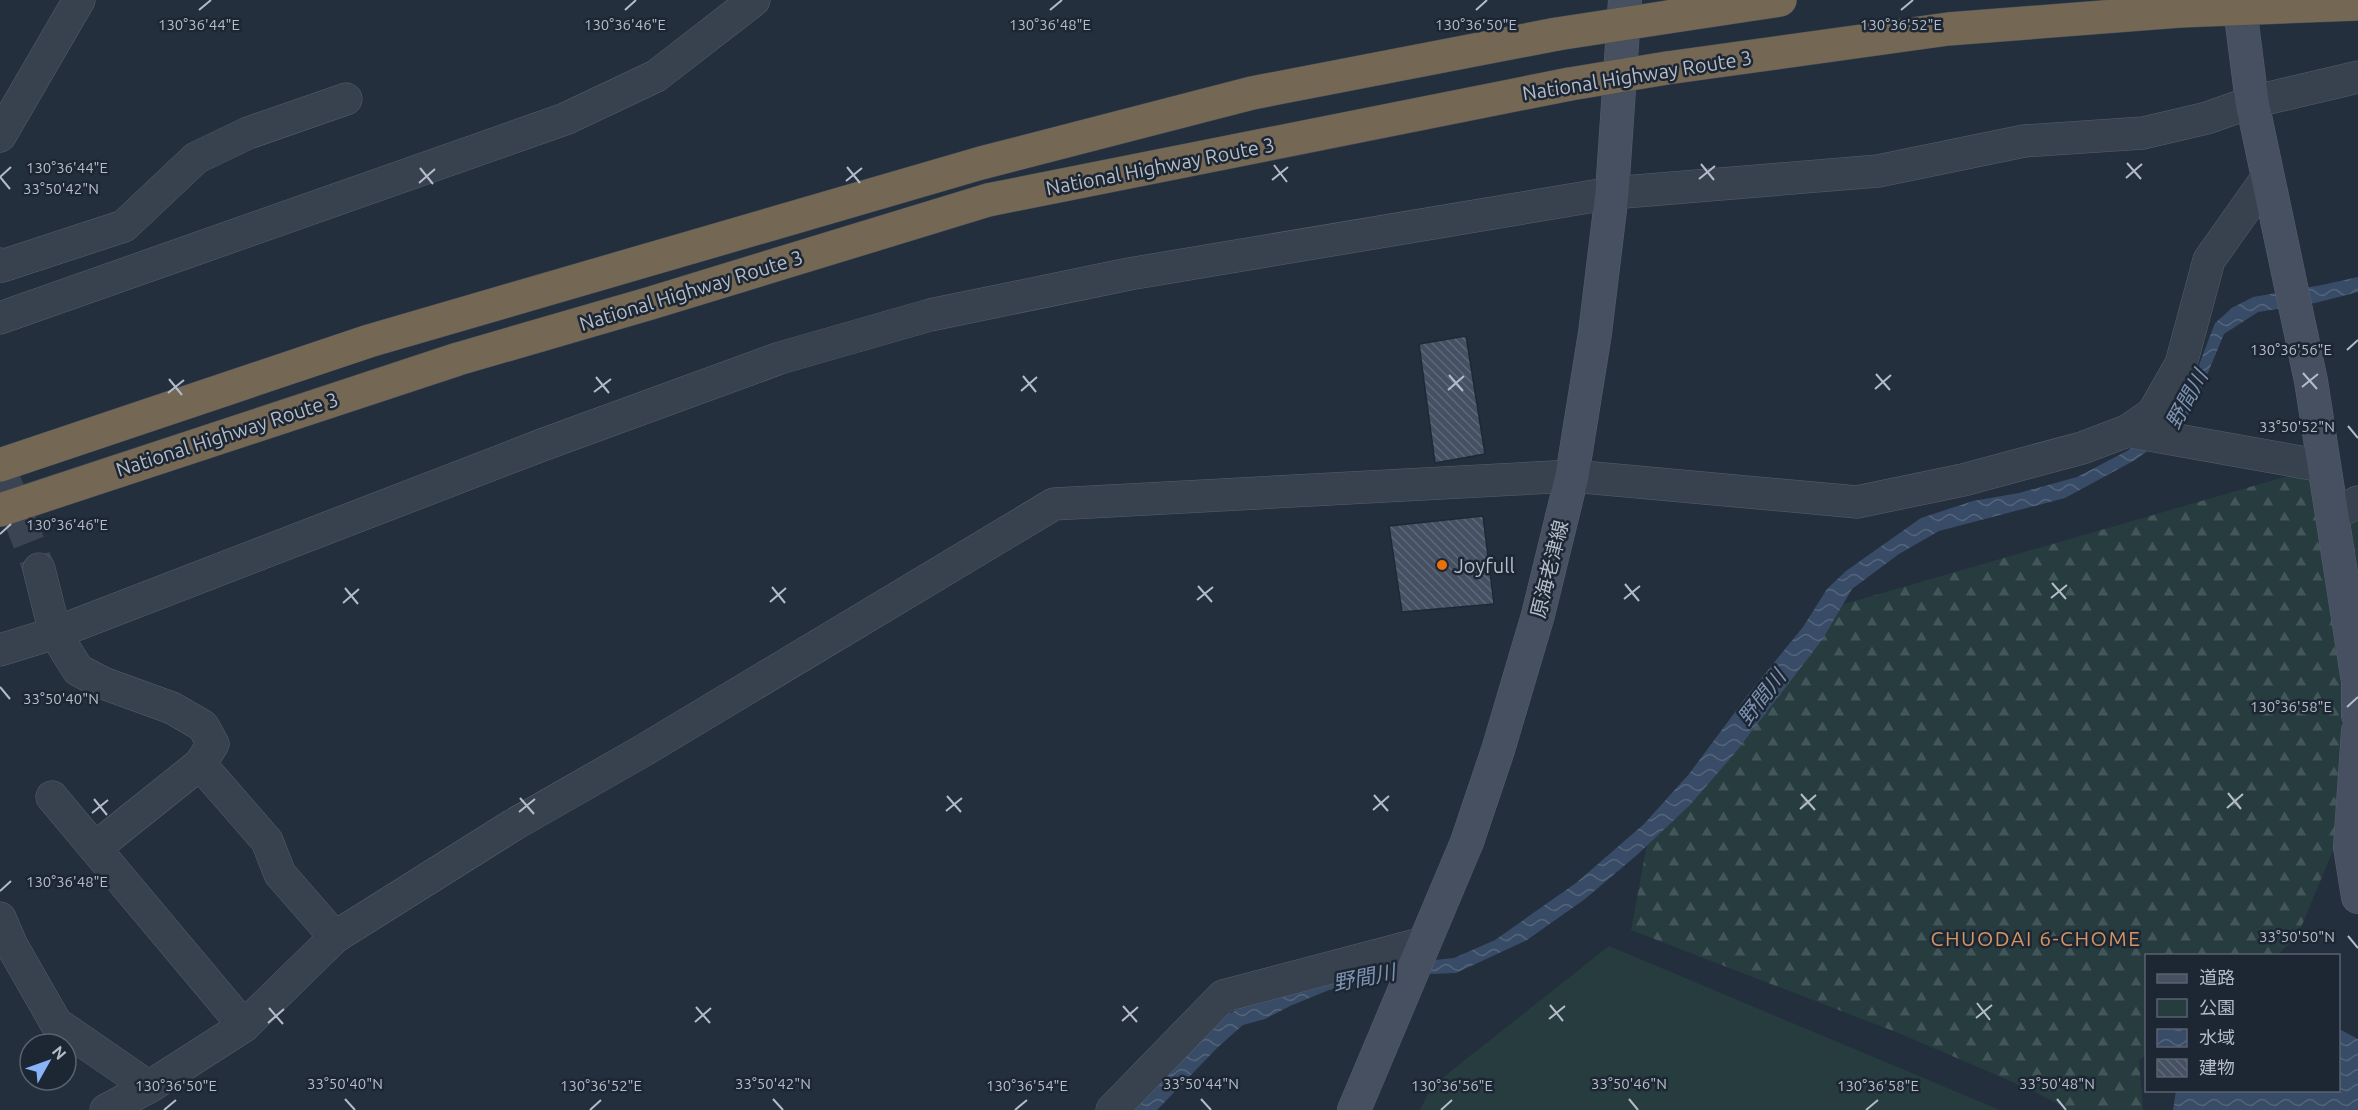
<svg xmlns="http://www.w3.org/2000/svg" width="2358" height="1110" viewBox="0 0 2358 1110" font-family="Ubuntu,'Noto Sans JP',sans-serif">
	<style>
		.green { fill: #263c3f }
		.forest { fill: url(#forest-firs) }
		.water { fill: url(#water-waves) }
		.building { fill: url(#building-back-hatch); stroke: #1f2835; stroke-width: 1.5 }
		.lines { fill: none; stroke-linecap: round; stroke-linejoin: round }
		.street-tunnel { stroke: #3a4453; stroke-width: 32; stroke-dasharray: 32 16; stroke-linecap: butt }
		.street-casing { stroke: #565f6c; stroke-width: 33 }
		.secondary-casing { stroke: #565f6c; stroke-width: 34 }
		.highway-casing { stroke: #434c59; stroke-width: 34 }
		.street { stroke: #38414e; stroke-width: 32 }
		.secondary { stroke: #465061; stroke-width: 33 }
		.highway { stroke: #746855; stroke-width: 33 }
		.highway-bridge-casing { stroke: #434c59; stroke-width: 34; stroke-linecap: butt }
		.highway-bridge { stroke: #746855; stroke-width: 33 }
		.ticks { fill: none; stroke: #b4bcc9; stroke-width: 2 }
		.food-dot { fill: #e8710a; stroke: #1d2633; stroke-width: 2 }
		.labels { text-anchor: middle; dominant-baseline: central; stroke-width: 5; stroke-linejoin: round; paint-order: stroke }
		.street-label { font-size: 20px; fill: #b4bcc9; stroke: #1d2633 }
		.poi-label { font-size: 20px; fill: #b4bcc9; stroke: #1d2633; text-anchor: start }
		.water-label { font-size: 21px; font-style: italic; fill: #7c92b1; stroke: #1d2633 }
		.neighbourhood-label { font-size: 21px; letter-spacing: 1.5px; fill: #d59563; stroke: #1d2633 }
		.ticks-label { font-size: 15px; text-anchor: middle; fill: #b4bcc9; stroke: #1d2633; stroke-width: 5; stroke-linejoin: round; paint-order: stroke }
	</style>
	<defs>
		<pattern id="forest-firs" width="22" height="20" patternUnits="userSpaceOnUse" patternTransform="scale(1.5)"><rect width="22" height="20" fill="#263c3f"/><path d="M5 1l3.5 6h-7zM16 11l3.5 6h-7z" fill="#435659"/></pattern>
		<pattern id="water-waves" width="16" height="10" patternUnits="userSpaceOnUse" patternTransform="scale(1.5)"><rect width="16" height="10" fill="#394c67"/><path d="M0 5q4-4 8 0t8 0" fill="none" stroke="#53647b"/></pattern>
		<pattern id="building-back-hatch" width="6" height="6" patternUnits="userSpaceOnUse" patternTransform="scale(1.5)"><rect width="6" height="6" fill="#455162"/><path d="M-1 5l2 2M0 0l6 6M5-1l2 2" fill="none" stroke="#5d6877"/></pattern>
	</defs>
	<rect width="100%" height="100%" fill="#242f3e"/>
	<polygon class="green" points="1609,946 2000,1110 1420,1110 1432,1086"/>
	<polygon class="forest" points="2323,466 2358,510 2358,780 2353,802 2297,937 2277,955 2146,956 2146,1055 2139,1060 2143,1110 2070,1110 2029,1089 1901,1034 1631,930 1649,834 1841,605"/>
	<g class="water">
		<polygon points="2358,277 2358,292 2315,303 2258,312 2224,334 2202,387 2186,419 2178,429 2135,460 2065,498 1939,531 1899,554 1852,589 1822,640 1735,753 1690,805 1637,855 1585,899 1527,940 1456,973 1401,975 1329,990 1290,1006 1265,1019 1243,1025 1219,1046 1157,1110 1128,1110 1214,1022 1252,1001 1359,968 1454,958 1495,940 1576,883 1644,824 1689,774 1750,692 1803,627 1827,589 1846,571 1921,518 1973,501 2019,493 2077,477 2127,451 2162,427 2176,409 2194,378 2215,323 2232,308 2253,297 2322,285"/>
		<polygon points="2339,1029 2358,1039 2358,1110 2173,1110 2176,1091 2338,1090"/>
	</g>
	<g class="building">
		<polygon points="1466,336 1485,454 1435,463 1419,344"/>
		<polygon points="1483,516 1494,604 1402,612 1389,526"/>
	</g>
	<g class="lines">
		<polyline class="street-tunnel" points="0,468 39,569"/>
		<g class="street-casing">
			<g id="street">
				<polyline points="0,136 79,0"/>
				<polyline points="0,264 2,266 124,226 196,158 248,133 346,99"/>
				<polyline points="0,318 565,119 656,76 754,0"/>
				<polyline points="2127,431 2323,466"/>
				<polyline points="2332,515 2358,502"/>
				<polyline points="39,569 55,633 78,670 103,683 172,708 203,726 213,744 200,764 267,841 280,874 335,937"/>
				<polyline points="0,650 55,633 542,445 780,358 930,315 1129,274 1612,193 1878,171 2024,141 2143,133 2207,118 2252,102 2358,77"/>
				<polyline points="52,797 244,1026"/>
				<polyline points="95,848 200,764"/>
				<polyline points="0,918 12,946 56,1023 149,1087"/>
				<polyline points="106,1110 149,1087 244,1026 335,937 513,825 639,753 1054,504 1572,476 1857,502 1963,480 2082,448 2127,431 2153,413 2181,364 2209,260 2267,178"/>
				<polyline points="1112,1110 1223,996 1424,943"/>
			</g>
		</g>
		<g class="secondary-casing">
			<g id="secondary">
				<polyline points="2239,0 2252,102 2311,381 2358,682 2358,715"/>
				<polyline points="2358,731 2350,847 2358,897"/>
				<polyline points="1354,1110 1467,842 1498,750 1538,615 1572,476 1595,333 1612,193 1625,0"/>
			</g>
		</g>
		<g class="highway-casing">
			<g id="highway">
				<polyline points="1668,17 1780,0"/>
				<polyline points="1667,68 1948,29 2180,11"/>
				<polyline points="0,465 369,341 981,163 1252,93 1557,34"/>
				<polyline points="0,510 458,359 651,303 988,200 1570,84"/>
			</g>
		</g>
		<use href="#street" class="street"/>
		<use href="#secondary" class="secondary"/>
		<use href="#highway" class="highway"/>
		<g class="highway-bridge-casing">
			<g id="highway-bridge">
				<polyline points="2180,11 2358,4"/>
				<polyline points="1557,34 1668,17"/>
				<polyline points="1570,84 1667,68"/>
			</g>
		</g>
		<use href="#highway-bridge" class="highway-bridge"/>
	</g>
	<path class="ticks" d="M199,10L211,0M625,10L636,0M1050,10L1062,0M1476,10L1487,0M1901,10L1913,0M2127,163L2141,179M1701,164L1714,180M1274,165L1287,182M847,167L860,183M420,168L433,184M0,177L11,167M0,177L10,189M2126,178L2142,164M1699,179L1715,166M1272,180L1288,167M846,181L862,168M419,183L435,169M2347,350L2358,340M2303,373L2317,389M1876,374L1890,390M1449,375L1463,391M1023,376L1036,392M596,377L609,393M169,379L182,395M2302,387L2318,374M1875,389L1891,375M1448,390L1464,376M1021,391L1037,377M594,392L611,379M168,393L184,380M2348,426L2358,438M0,534L11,524M2052,583L2066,599M1625,584L1639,601M1198,586L1212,602M772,587L785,603M345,588L358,604M2051,598L2067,585M1624,599L1640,586M1197,600L1213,587M770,602L786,588M343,603L359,589M0,687L10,699M2347,707L2358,697M2228,793L2241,809M1801,794L1815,810M1374,795L1388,811M947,796L961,812M520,798L534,814M94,799L107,815M2227,808L2243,794M1800,809L1816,795M1373,810L1389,796M946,811L962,798M519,812L535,799M92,813L108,800M0,891L11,881M2348,936L2358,948M1977,1003L1990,1020M1550,1005L1563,1021M1123,1006L1137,1022M696,1007L710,1023M269,1008L283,1024M1976,1018L1992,1005M1549,1019L1565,1006M1122,1021L1138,1007M695,1022L711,1008M268,1023L284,1009M345,1099L355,1110M773,1099L783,1110M1201,1099L1211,1110M1629,1099L1638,1110M2057,1099L2066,1110M164,1110L176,1100M590,1110L601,1100M1015,1110L1027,1100M1441,1110L1452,1100M1866,1110L1878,1100"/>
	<circle class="food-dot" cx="1442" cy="565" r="6"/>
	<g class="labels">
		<g class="street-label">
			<text transform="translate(1637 75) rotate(-9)">National Highway Route 3</text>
			<text transform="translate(1160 166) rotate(-11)">National Highway Route 3</text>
			<text transform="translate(691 290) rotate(-17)">National Highway Route 3</text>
			<text transform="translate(227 434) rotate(-18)">National Highway Route 3</text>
			<text transform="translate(1549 569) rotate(-76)">原海老津線</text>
		</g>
		<g class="poi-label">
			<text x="1454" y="565">Joyfull</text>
		</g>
		<g class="water-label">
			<text transform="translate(2186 399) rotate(-61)">野間川</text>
			<text transform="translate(1761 697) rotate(-52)">野間川</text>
			<text transform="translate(1364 977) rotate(-11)">野間川</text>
		</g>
		<g class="neighbourhood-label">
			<text x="2036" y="938">CHUODAI 6-CHOME</text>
		</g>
	</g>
	<g class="ticks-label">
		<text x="199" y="30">130°36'44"E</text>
		<text x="1050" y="30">130°36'48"E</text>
		<text x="625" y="30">130°36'46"E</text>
		<text x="1476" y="30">130°36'50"E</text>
		<text x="1901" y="30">130°36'52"E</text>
		<text x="67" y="173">130°36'44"E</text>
		<text x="61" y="194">33°50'42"N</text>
		<text x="2291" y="355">130°36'56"E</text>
		<text x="2297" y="432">33°50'52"N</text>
		<text x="67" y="530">130°36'46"E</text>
		<text x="61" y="704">33°50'40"N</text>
		<text x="2291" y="712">130°36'58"E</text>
		<text x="67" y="887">130°36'48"E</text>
		<text x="2297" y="942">33°50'50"N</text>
		<text x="345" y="1089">33°50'40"N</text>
		<text x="773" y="1089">33°50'42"N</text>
		<text x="1201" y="1089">33°50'44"N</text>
		<text x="1629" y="1089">33°50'46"N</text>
		<text x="2057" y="1089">33°50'48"N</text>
		<text x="176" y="1091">130°36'50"E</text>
		<text x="601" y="1091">130°36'52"E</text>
		<text x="1027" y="1091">130°36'54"E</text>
		<text x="1452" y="1091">130°36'56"E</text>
		<text x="1878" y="1091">130°36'58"E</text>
	</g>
	<rect x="2145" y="954" width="195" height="138" fill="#1d2633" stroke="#59626f" stroke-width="1.5"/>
	<rect x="2157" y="974" width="30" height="9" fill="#465061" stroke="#59626f" stroke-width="1.5"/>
	<text x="2199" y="984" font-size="18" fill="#b4bcc9">道路</text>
	<rect x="2157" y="999" width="30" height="18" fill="#263c3f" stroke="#59626f" stroke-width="1.5"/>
	<text x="2199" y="1014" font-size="18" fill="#b4bcc9">公園</text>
	<rect x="2157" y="1029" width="30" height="18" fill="url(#water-waves)" stroke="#59626f" stroke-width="1.5"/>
	<text x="2199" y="1044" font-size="18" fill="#b4bcc9">水域</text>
	<rect x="2157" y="1059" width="30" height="18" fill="url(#building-back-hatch)" stroke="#59626f" stroke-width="1.5"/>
	<text x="2199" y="1074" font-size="18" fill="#b4bcc9">建物</text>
	<g transform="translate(48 1062) rotate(50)"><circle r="28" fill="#1d2633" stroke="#59626f" stroke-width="1.5"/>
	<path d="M0-4.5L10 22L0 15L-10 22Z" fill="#8ab4f8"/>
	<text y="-9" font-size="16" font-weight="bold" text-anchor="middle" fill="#b4bcc9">N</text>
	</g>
</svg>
